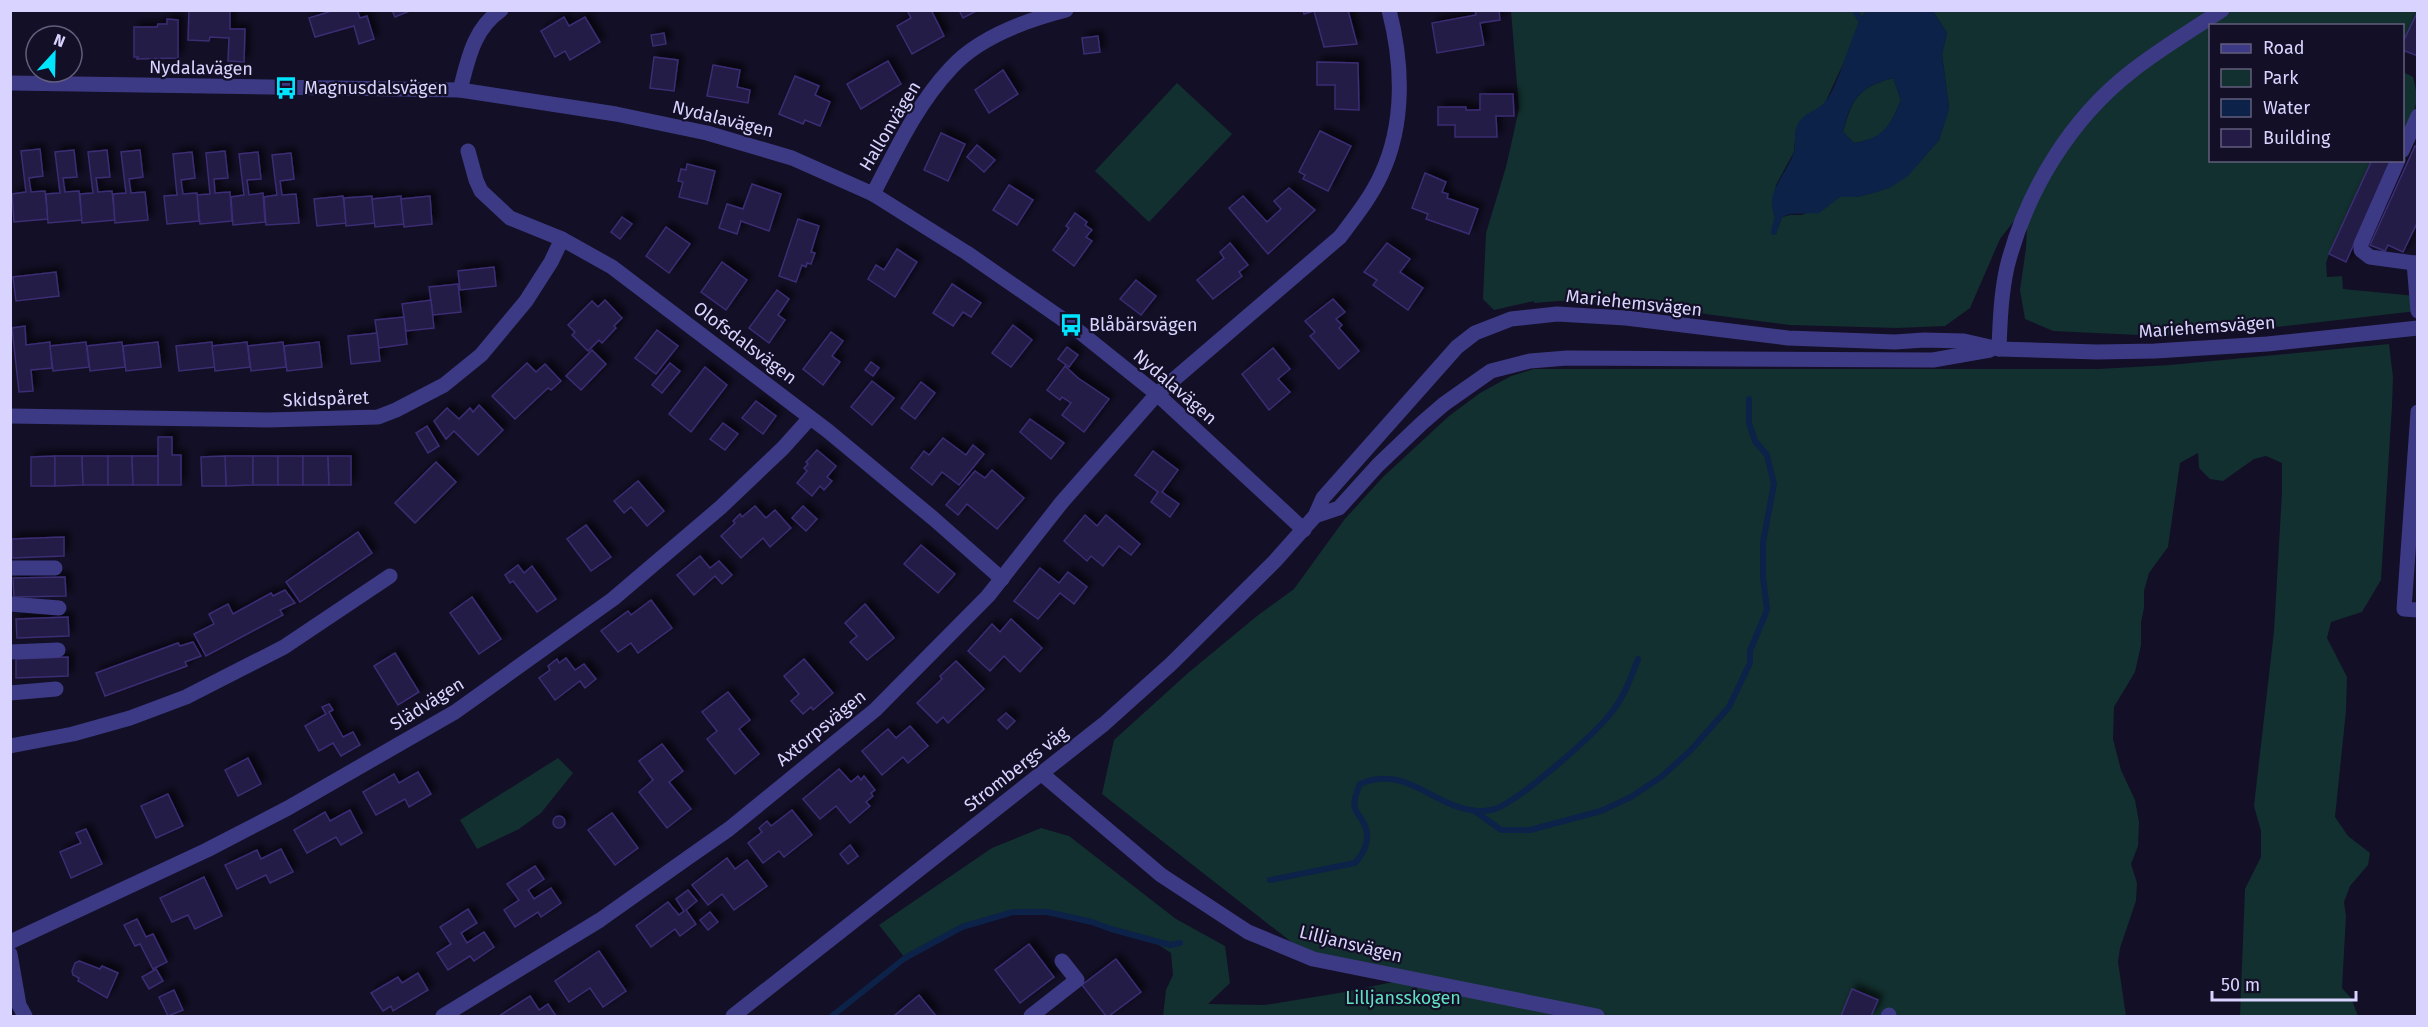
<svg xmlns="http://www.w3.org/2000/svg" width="2428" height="1027" viewBox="0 0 2428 1027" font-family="'Fira Sans',sans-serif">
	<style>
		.green { fill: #12302f }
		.water { fill: #0c2248; fill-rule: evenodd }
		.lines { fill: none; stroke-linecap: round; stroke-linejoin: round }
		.stream { stroke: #0c2248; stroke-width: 6 }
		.building { fill: #241b47; stroke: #3b2d73; stroke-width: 1.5; filter: url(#shadow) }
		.minor { stroke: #3d3a85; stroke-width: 15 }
		.labels { text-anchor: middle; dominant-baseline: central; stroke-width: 4.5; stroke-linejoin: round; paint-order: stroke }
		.street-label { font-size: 18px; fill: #d9d4ff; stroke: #130f26 }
		.poi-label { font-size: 18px; fill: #d9d4ff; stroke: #130f26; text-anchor: start }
		.park-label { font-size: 18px; fill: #5fe0c0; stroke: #130f26 }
	</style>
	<defs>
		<filter id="shadow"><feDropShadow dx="5" dy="-5" stdDeviation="3" flood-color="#0009"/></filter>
	</defs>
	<rect width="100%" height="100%" fill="#130f26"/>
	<g class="green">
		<polygon points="1511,11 1867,11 1860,19 1850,49 1825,103 1796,129 1794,152 1776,185 1773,203 1773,210 1778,228 1782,217 1790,215 1802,215 1840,197 1857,197 1891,187 1916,166 1939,140 1949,108 1942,54 1947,33 1933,11 2417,11 2403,44 2402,26 2210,26 2210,160 2372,161 2329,254 2326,263 2327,277 2342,276 2343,289 2416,296 2417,311 2268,328 2160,336 2053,331 2025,319 2020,290 2026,248 2028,203 2000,239 1970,308 1945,326 1897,328 1790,325 1629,304 1559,301 1534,303 1534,301 1494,310 1483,299 1486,233 1506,167 1519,109"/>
		<path d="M2403,72L2413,77C2421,106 2414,110 2403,135Z"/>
		<path d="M1893,78L1901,100C1890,126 1884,139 1854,143L1843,132C1852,98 1859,87 1893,78Z"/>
		<polygon points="1177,83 1232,134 1149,222 1095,171"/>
		<polygon points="2389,344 2393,377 2392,406 2381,580 2362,612 2331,622 2327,638 2347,677 2346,711 2335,817 2348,836 2370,853 2368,865 2350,886 2344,902 2346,916 2342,988 2351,998 2358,1016 2240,1016 2245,889 2261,857 2261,831 2254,806 2274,631 2282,492 2282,463 2266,456 2254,459 2223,481 2210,479 2199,468 2198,453 2180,463 2168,547 2149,573 2144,591 2144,608 2141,622 2141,645 2135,672 2114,707 2113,739 2121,770 2135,800 2139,822 2138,846 2131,864 2137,883 2136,901 2120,948 2118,962 2126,1016 1163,1016 1166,990 1173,975 1171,953 1151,940 1111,929 1092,922 1029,910 1013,912 962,927 905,958 879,925 992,848 1041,828 1069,836 1176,919 1225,946 1230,983 1208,1004 1265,1005 1345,992 1407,979 1313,959 1102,794 1114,740 1188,673 1257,616 1294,589 1344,520 1383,477 1449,416 1480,393 1511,376 1534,369 2098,369 2170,365"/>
		<polygon points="558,758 573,773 541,813 519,829 477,849 460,820"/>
	</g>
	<path class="water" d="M1867,11H1933L1947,33L1942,54L1949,108L1947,116L1939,140L1908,176L1891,187L1874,193L1857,197H1840L1819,213L1790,214L1782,217L1778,228L1772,226L1775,216C1763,193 1788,173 1794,152C1796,145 1794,136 1796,129C1800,113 1816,112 1825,102C1841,84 1853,22 1867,11ZM1893,78L1901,100C1891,125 1883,139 1854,143L1843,132C1851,99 1859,87 1893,78Z"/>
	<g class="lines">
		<g class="stream">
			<polyline points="1855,10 1860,19"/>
			<polyline points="1774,232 1775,227"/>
			<polyline points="1475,811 1501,830 1530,830 1601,811 1631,797 1661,777 1690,751 1729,707 1750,663 1750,651 1767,610 1763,577 1763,542 1774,484 1767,455 1755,441 1749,423 1749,399"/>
			<path d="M1270,880L1355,863C1366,851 1372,835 1362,820C1359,815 1356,813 1355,808C1353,799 1357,792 1360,784C1408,764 1432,807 1477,811C1482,811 1490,811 1495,809C1520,800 1594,735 1611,713C1624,697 1631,678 1638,659"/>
			<polyline points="832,1016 905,958 962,927 1013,912 1047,912 1092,922 1111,929 1170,945 1180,943"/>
		</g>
	</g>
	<g class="building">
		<polygon points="189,10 230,10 230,29 245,29 244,62 228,61 229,38 210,37 209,41 188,40"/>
		<polygon points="335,10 357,10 360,18 367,16 374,39 359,44 354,26 315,37 309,18"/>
		<polygon points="392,10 412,10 395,17"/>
		<polygon points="907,10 931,10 944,36 912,54 897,26 911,18"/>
		<polygon points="959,10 978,10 963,18"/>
		<polygon points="1303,10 1348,10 1357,44 1324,47 1314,11 1304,14"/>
		<polygon points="1475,10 1499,10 1500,20 1480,23 1484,45 1437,53 1432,23 1476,15"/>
		<polygon points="2418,11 2418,56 2402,50 2402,44"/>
		<polygon points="564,17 569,26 585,17 600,42 570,60 565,51 555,57 541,31"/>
		<polygon points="167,19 178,20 178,58 137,59 138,57 134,57 134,27 157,27 158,24 167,24"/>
		<polygon points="664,33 666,44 653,46 651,35"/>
		<polygon points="1098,36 1100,52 1084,54 1082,38"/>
		<polygon points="654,57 678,60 674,91 650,88"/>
		<polygon points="888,61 901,84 861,109 847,84"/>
		<polygon points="1317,62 1358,63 1359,110 1335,109 1335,85 1317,85"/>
		<polygon points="713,65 740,70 737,87 750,90 748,103 707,96"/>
		<polygon points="1003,70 1018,94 989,113 975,90"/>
		<polygon points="795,76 819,86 815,95 830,102 820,126 805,120 803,124 779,114"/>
		<polygon points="1480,94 1513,94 1514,116 1496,116 1497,137 1455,137 1455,125 1438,125 1438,107 1466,107 1466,110 1480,110"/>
		<polygon points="1320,131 1351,146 1328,191 1303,179 1305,175 1299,172"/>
		<polygon points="941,133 965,144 948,181 924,170"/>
		<polygon points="977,145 995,160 984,172 967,157"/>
		<polygon points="2415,146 2418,147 2418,221 2403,252 2388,245 2385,251 2370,245"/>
		<polygon points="40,149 43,176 29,178 31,192 45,191 48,219 14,222 12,194 26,192 21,151"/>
		<polygon points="74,150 77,177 63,178 65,192 79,191 82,220 48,223 46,194 60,193 55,152"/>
		<polygon points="107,150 110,177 96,178 98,192 112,191 115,220 82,223 80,194 93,193 88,152"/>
		<polygon points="140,150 143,177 129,179 131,193 145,192 148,220 115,223 113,194 126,193 121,152"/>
		<polygon points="225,151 228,178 214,179 215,193 230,192 232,221 200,224 197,195 210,194 206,153"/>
		<polygon points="192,152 195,178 181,180 183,194 197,193 199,221 167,224 164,196 177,195 173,154"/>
		<polygon points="258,152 261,179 247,180 249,195 263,193 265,222 233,225 231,197 244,195 239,154"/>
		<polygon points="291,153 294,179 280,181 282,195 296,194 299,223 266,225 264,197 277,195 272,155"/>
		<polygon points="2372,160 2391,160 2346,262 2329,254"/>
		<polygon points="687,164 715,171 707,204 679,197 683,182 678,181 681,169 686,170"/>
		<polygon points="1425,173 1446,182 1442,192 1448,194 1447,198 1478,209 1469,234 1426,219 1428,214 1412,208"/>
		<polygon points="752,184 781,194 769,231 741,221 737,234 719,228 727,204 743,209"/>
		<polygon points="1009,185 1033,200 1017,225 993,210"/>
		<polygon points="1289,188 1315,210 1268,254 1229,208 1243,196 1267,222 1281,209 1274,201"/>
		<polygon points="343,196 346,223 317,226 314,199"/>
		<polygon points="372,196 375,223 346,226 344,198"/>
		<polygon points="401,196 404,224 375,227 372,199"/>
		<polygon points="430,196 432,224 404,227 401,199"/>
		<polygon points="1075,213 1087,222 1085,225 1092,230 1086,237 1092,241 1074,266 1053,250 1069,228 1066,226"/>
		<polygon points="622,217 632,224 620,239 611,232"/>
		<polygon points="798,219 819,226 811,252 815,253 811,264 807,263 806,267 802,265 796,282 779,276"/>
		<polygon points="666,227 690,244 669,273 646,256"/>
		<polygon points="1230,243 1248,265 1239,272 1242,276 1213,299 1197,280 1224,258 1220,252"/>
		<polygon points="1387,243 1410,259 1400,272 1423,288 1408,310 1373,285 1377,280 1364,272"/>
		<polygon points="897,249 917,262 895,297 868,279 876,265 884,270"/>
		<polygon points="722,262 747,280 726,310 701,292"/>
		<polygon points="494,267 496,286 460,290 458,271"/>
		<polygon points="56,272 59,296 16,301 13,277"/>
		<polygon points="1136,280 1156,296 1141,315 1120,299"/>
		<polygon points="458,284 461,312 433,315 429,287"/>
		<polygon points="952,284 981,303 971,317 963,312 953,326 933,313"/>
		<polygon points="777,290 789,299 778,315 785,320 769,343 749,328"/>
		<polygon points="1333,299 1345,312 1336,319 1342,325 1339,328 1359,351 1339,369 1310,336 1315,332 1305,321"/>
		<polygon points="431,300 434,328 406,331 402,304"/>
		<polygon points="605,300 622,318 614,326 616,328 602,343 599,340 588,351 572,335 575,332 568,325 592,301 598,307"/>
		<polygon points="404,317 407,344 379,348 375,320"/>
		<polygon points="1013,325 1032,340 1011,367 992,353"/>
		<polygon points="25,326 26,345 50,342 52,368 31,370 33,391 19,392 12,328"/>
		<polygon points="657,330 678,346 656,374 635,358"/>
		<polygon points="831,332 843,341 832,356 840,362 823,385 803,369"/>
		<polygon points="377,333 380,361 351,364 348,336"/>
		<polygon points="86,342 89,367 53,371 50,346"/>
		<polygon points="122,342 125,367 90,371 87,346"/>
		<polygon points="158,342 161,367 126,371 123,346"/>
		<polygon points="212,342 215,367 179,371 176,346"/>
		<polygon points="247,342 250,367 215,371 212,346"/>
		<polygon points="283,342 286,367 251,371 248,346"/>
		<polygon points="319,342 322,367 287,371 284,346"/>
		<polygon points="1067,347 1078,355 1069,367 1058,359"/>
		<polygon points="1273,348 1290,369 1278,379 1290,392 1269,410 1242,374"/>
		<polygon points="592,350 606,364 581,390 566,376"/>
		<polygon points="871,362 879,368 873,376 865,370"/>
		<polygon points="527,363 536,372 545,364 561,381 551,390 548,388 515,419 492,396"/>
		<polygon points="670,363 680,371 662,393 652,385"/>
		<polygon points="1065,366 1078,378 1109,399 1084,432 1062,415 1071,403 1062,397 1060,400 1047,390"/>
		<polygon points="705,367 727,385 691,432 669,414"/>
		<polygon points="872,381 894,398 872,425 851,407"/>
		<polygon points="921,382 935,393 915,419 901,408"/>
		<polygon points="756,401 776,416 763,434 742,418"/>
		<polygon points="479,405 503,430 478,455 454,431 446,439 434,421 447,408 459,419 470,408 473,412"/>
		<polygon points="1030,419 1064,443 1051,459 1020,432"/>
		<polygon points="723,423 738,434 725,450 710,439"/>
		<polygon points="427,426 439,446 428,453 416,433"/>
		<polygon points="158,437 172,437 172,455 181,455 181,485 158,485"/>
		<polygon points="943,438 966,455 973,445 984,454 959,485 942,472 932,485 911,468 924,451 929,455"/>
		<polygon points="817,450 836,466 827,477 832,481 824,490 820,486 812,496 797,483 807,471 804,468 808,464 806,462"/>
		<polygon points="1153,451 1178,470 1162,492 1179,504 1170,517 1151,502 1158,492 1135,475"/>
		<polygon points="55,456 55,486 31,486 31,457"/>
		<polygon points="55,456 82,456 83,485 55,486"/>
		<polygon points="82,456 108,456 108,485 83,485"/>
		<polygon points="108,456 132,456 133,485 108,485"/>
		<polygon points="132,456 158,456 158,485 133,485"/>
		<polygon points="225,456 253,456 253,485 226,486"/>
		<polygon points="225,456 226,486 202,486 201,457"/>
		<rect x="253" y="456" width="25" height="29"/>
		<rect x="278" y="456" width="25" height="29"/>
		<polygon points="303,456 328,456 329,485 303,485"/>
		<polygon points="328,456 351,456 351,485 329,485"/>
		<polygon points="436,462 456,482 415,523 395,503"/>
		<polygon points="992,470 1024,498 997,529 967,504 958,515 946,505 975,471 985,478"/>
		<polygon points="638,481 664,511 647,526 631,507 624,513 614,501"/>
		<polygon points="755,506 766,518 775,510 791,528 770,547 763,538 741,558 721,536 735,523 733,521 740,514 742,517"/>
		<polygon points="803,506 817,519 806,531 792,518"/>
		<polygon points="1085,515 1097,526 1106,515 1140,544 1131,555 1119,546 1103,566 1091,556 1087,561 1064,541"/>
		<polygon points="586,525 611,557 591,571 567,539"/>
		<polygon points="358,532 372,553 300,602 286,582"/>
		<polygon points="64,537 64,556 12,558 12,539"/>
		<polygon points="921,545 955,574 938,593 904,564"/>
		<polygon points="700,556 710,568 719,561 732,575 722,584 715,576 694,595 677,575"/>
		<polygon points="518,565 524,573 532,566 556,599 537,612 513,581 510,583 505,575"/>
		<polygon points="1040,568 1059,583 1068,572 1087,587 1074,604 1060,593 1038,619 1014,601"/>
		<polygon points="65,577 66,596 14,597 13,578"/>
		<polygon points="285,590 295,603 280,610 283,615 206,656 194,634 214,624 209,614 228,604 233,614 271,593 273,596"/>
		<polygon points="472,597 501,639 479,654 450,613"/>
		<polygon points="651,600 672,628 638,653 631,643 618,652 601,631 628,611 631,615"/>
		<polygon points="865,604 894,638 867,660 850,642 857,636 845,623"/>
		<polygon points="68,617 69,636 17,638 16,619"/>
		<polygon points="1011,619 1042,648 1020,672 1004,656 990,671 968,651 992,624 1000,632"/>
		<polygon points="193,642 201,656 185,662 187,666 105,696 96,673 178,643 180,646"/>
		<polygon points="395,653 419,692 398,705 374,666"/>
		<polygon points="68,657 68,676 16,678 16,659"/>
		<polygon points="566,658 575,670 584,664 596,679 585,688 580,681 555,700 539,678 550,670 548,666 557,659 559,663"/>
		<polygon points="804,659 833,693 813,710 811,707 803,714 791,701 799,694 784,676"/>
		<polygon points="956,661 984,689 948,723 943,717 937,723 917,703 942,679 940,676"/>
		<polygon points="728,692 750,720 739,729 759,754 735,774 707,739 717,731 702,712"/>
		<polygon points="329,704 333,710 329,712 343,737 353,732 360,745 341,756 333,743 319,751 305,726 326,714 322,707"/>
		<polygon points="1006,713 1015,721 1007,729 998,720"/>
		<polygon points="910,726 928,746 908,763 903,757 882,775 862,751 888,729 896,738"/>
		<polygon points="662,744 683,771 669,782 691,809 667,828 639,792 653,780 639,761"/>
		<polygon points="248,758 261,784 238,796 225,770"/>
		<polygon points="839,769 851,782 858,776 861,780 864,776 875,790 871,793 873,796 866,802 870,806 850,823 836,806 820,819 803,799"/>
		<polygon points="418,772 431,794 409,807 405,799 376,815 363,792 394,774 399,783"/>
		<polygon points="168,794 183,826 156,838 141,806"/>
		<polygon points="350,810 362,833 341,845 336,837 307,853 294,830 325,812 330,821"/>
		<polygon points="792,810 812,835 784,857 779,851 763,863 748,843 762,832 759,828 767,821 771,826"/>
		<polygon points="612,813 638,848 615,865 588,830"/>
		<circle cx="559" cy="822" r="6"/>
		<polygon points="86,829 102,864 71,878 60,852 81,843 76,833"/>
		<polygon points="850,845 858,856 848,864 840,854"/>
		<polygon points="281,849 293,872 270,883 266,875 237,889 225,865 257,850 261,859"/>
		<polygon points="727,858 735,869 747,860 767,886 734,910 722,894 708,905 692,885"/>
		<polygon points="535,866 544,879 528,890 534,899 551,888 561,903 541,917 538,912 515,927 504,910 519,900 507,884"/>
		<polygon points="204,877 222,916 195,929 188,915 172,922 160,898"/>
		<polygon points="688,890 697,901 686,910 696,924 680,936 675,929 651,947 636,926 668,902 679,915 684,911 676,899"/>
		<polygon points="468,909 477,923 461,933 467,943 484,932 494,947 474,961 470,956 448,970 437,953 451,944 440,927"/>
		<polygon points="710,912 718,922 708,930 700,920"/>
		<polygon points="137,919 146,937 153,934 167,962 153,969 140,944 135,946 124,925"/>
		<polygon points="1029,944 1054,977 1020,1003 995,970"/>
		<polygon points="599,951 626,991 603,1007 590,988 569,1002 555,981"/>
		<polygon points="1116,959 1141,992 1109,1016 1106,1016 1082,985"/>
		<polygon points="79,961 100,969 102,966 118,973 107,998 78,981 79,978 73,975 72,971 75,963"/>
		<polygon points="156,969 163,981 149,989 142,977"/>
		<polygon points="418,973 428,990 393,1011 391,1006 383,1011 371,993 398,977 402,983"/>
		<polygon points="1852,989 1878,1000 1871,1016 1841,1016"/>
		<polygon points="174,990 183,1010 168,1016 159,997"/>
		<polygon points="919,995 936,1016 894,1016"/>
		<polygon points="530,996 539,1010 548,1004 556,1016 499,1016"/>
	</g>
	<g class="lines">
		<g class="minor">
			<polyline points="10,83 460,90 616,114 707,133 792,158 873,194 967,253 1071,325 1157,394 1304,530"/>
			<path d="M460,90C468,60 473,29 501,10"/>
			<polyline points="468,151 476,180 481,191 510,218 562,239 612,267 828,431 934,519 1002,579"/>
			<polyline points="2402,151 2418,116"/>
			<polyline points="2398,160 2361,244 2361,250 2370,257 2414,263"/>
			<path d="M873,194C896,150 917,104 951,68C978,38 1027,20 1066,10"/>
			<polyline points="2418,263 2414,263 2418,311"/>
			<path d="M1999,349C2000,322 2001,294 2007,267C2026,192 2070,119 2132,71C2160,49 2192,30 2222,10"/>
			<polyline points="2418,412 2404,609 2418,610"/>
			<polyline points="10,416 268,420 378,417 396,410 444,385 481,355 526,301 551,262 562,239"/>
			<polyline points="1315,516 1339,508 1378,465 1422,423 1444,404 1491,371 1530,361 1567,358 1933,360 1990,350"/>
			<polyline points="10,568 55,568"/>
			<polyline points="10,604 59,608"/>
			<polyline points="10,652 58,650"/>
			<polyline points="10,693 56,689"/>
			<polyline points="10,746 73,734 130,718 186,697 284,647 390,576"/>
			<polyline points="1042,774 1161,875 1248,932 1313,959 1597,1016"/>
			<polyline points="10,942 207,850 288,808 455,712 613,599 721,507 783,448 810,418"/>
			<polyline points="10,954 19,1005 25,1016"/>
			<path d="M443,1016L600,920L689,857L729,829L875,710L988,596L1062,502L1157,394L1340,237C1355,217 1371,197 1381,175C1405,124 1403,64 1389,10"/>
			<polyline points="733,1016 1104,724 1171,664 1275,561 1315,516 1323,498 1457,347 1475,333 1511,319 1557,314 1626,318 1788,338 1895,342 1924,340 1964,341 1999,349 2097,352 2155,351 2267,344 2418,328"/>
			<polyline points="1031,1016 1077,980 1062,961"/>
			<polyline points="1888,1016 1889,1015"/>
		</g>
	</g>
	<defs>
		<g id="bus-bare" transform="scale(1.8)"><path d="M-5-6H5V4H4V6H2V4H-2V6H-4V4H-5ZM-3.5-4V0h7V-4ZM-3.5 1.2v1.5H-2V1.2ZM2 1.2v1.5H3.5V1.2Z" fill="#00e5ff" stroke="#130f26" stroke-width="2.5" paint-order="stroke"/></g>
	</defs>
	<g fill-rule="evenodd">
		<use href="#bus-bare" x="286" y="88"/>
		<use href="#bus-bare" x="1071" y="325"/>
	</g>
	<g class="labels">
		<g class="street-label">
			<text transform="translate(201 68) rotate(1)">Nydalavägen</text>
			<text transform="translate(723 119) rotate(14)">Nydalavägen</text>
			<text transform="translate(890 126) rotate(-59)">Hallonvägen</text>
			<text transform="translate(1634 303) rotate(6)">Mariehemsvägen</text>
			<text transform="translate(2207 327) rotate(-4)">Mariehemsvägen</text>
			<text transform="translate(745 343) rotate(37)">Olofsdalsvägen</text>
			<text transform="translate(1175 387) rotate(41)">Nydalavägen</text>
			<text transform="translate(326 399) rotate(-2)">Skidspåret</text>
			<text transform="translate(427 704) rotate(-32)">Slädvägen</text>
			<text transform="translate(821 728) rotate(-39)">Axtorpsvägen</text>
			<text transform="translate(1016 769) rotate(-38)">Strombergs väg</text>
			<text transform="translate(1351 944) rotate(14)">Lilljansvägen</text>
		</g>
		<g class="poi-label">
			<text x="304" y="88">Magnusdalsvägen</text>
			<text x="1089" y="325">Blåbärsvägen</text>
		</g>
		<g class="park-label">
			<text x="1403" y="998">Lilljansskogen</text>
		</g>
	</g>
	<rect width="2428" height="1027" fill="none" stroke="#d9d4ff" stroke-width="24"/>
	<rect x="2209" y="24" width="195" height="138" fill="#130f26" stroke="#625e7d" stroke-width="1.5"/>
	<rect x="2221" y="44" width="30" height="9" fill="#3d3a85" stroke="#625e7d" stroke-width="1.5"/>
	<text x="2263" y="54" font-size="18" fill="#d9d4ff">Road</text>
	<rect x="2221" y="69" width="30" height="18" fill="#12302f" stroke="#625e7d" stroke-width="1.5"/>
	<text x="2263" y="84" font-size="18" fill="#d9d4ff">Park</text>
	<rect x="2221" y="99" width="30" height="18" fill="#0c2248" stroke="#625e7d" stroke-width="1.5"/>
	<text x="2263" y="114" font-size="18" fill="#d9d4ff">Water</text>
	<rect x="2221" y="129" width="30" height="18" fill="#241b47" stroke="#625e7d" stroke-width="1.5"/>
	<text x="2263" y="144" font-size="18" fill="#d9d4ff">Building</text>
	<g transform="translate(54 54) rotate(22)"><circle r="28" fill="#130f26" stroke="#625e7d" stroke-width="1.5"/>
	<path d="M0-4.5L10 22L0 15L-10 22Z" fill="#00e5ff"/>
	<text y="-9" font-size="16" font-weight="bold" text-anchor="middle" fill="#d9d4ff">N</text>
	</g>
	<path d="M2212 991v9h144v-9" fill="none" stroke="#d9d4ff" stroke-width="3"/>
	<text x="2221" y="991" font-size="18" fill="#d9d4ff" stroke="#130f26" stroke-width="4.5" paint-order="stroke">50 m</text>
</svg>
